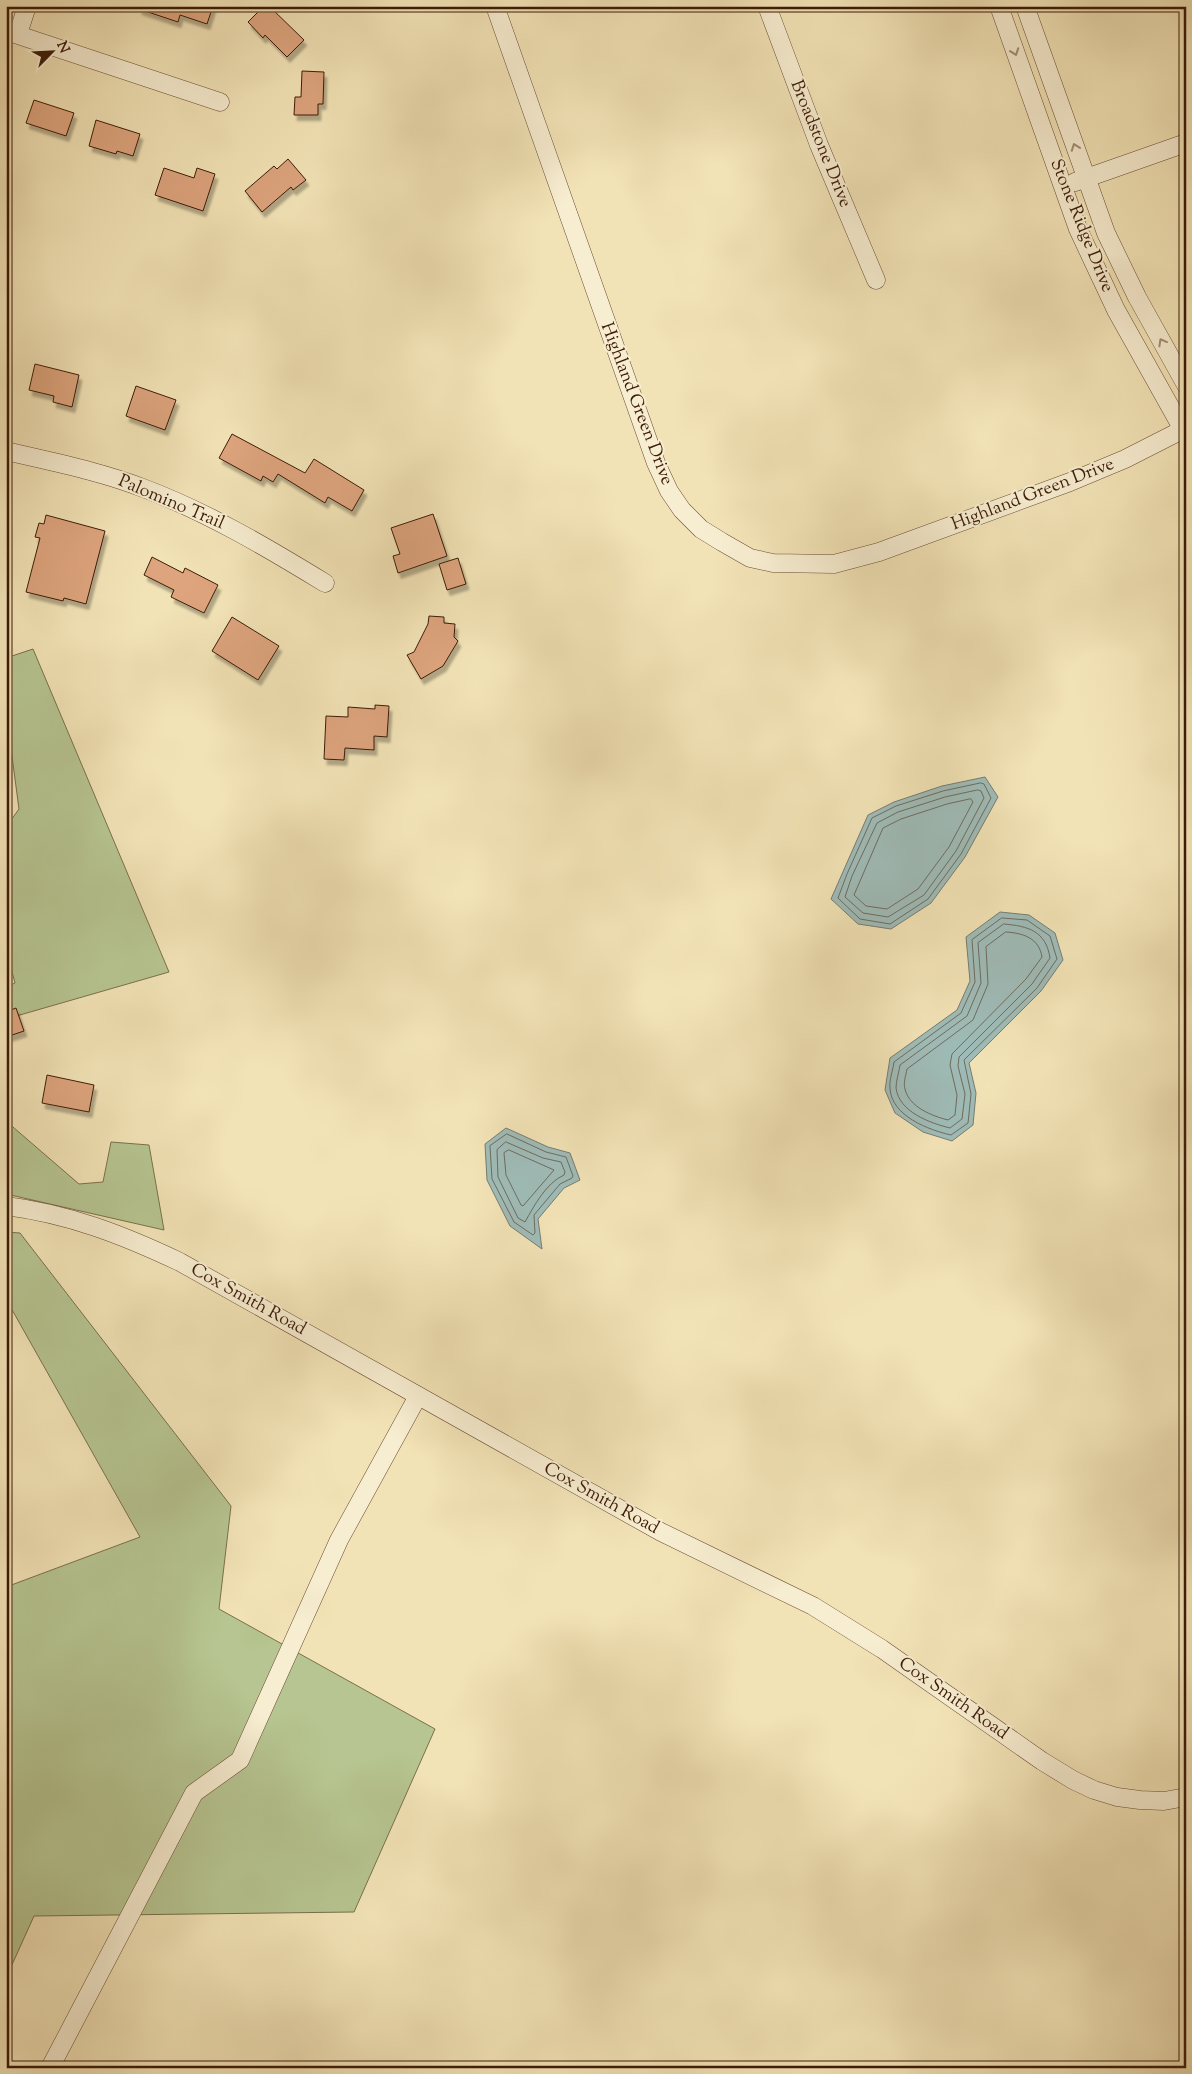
<svg xmlns="http://www.w3.org/2000/svg" width="1192" height="2074" viewBox="0 0 1192 2074" font-family="'Sorts Mill Goudy',serif">
	<style>
		.green { fill: #b6c591; stroke: #79704c }
		.water { fill: #9fbcb8; stroke: #777c72 }
		.lines { fill: none; stroke-linecap: round; stroke-linejoin: round }
		.shore { stroke: #6e6c60; stroke-width: 1 }
		.building { fill: #dda47d; stroke: #3c1b08; filter: url(#shadow) }
		.minor-casing { stroke: #6a4d34; stroke-width: 19 }
		.minor { stroke: #f7edd0; stroke-width: 18 }
		.oneway { stroke: #a38e76 }
		.labels { text-anchor: middle; dominant-baseline: central; stroke-width: 4; stroke-linejoin: round; paint-order: stroke }
		.street-label { font-size: 18px; fill: #3c1b08; stroke: #f7edd0 }
	</style>
	<defs>
		<filter id="shadow"><feDropShadow dx="3" dy="5.5" stdDeviation="1" flood-color="#0004"/></filter>
	</defs>
	<rect width="100%" height="100%" fill="#f2e3b6"/>
	<filter id="stains"><feTurbulence type="fractalNoise" baseFrequency=".004" numOctaves="4"/><feColorMatrix values="0 0 0 0 .2 0 0 0 0 .09 0 0 0 0 .02 0 0 0 .5 -.17"/></filter>
	<radialGradient id="worn" r=".72"><stop offset=".6" stop-color="#630" stop-opacity="0"/><stop offset="1" stop-color="#630" stop-opacity=".3"/></radialGradient>
	<g class="green">
		<polygon points="33,649 169,972 6,1019 6,987 15,983 6,949 6,827 19,809 6,711 6,658"/>
		<polygon points="6,1121 79,1184 103,1182 111,1142 149,1145 164,1230 6,1194"/>
		<polygon points="6,1232 20,1233 231,1506 219,1609 435,1729 354,1912 34,1916 6,1978 6,1587 140,1537 6,1299"/>
	</g>
	<g class="water">
		<polygon points="985,777 998,797 965,857 931,903 891,929 858,924 831,899 868,815 894,802 942,786"/>
		<polygon points="1000,912 1029,915 1055,933 1063,960 1041,991 969,1063 976,1093 973,1125 952,1141 923,1132 895,1113 885,1090 890,1058 957,1010 970,981 966,937"/>
		<polygon points="506,1128 548,1147 570,1153 580,1180 564,1188 538,1219 542,1249 510,1226 487,1180 485,1144"/>
	</g>
	<g class="lines">
		<g class="shore">
			<polygon points="981,783 984,784 991,798 961,854 928,899 890,924 860,919 838,898 847,874 872,818 896,806 943,791"/>
			<polygon points="978,790 981,791 984,798 956,851 924,895 888,917 863,913 845,897 852,876 877,823 898,812 945,797"/>
			<polygon points="971,799 973,802 949,847 918,889 887,909 866,906 854,895 883,828 901,819 947,804"/>
			<path d="M1002,918L1027,920L1050,936L1057,959L1037,988L964,1060L971,1094L968,1123L951,1135C929,1130 891,1116 890,1088C889,1080 893,1070 894,1062L961,1013L975,982L972,940Z"/>
			<path d="M1004,924C1028,926 1046,931 1050,958L1032,984L959,1057L958,1066L965,1094L962,1119L950,1128C930,1123 899,1112 896,1088C896,1081 899,1072 900,1065L967,1016L981,983L978,943Z"/>
			<path d="M1006,932C1023,933 1039,938 1042,957L1026,979L952,1054L950,1065L957,1095L955,1115L948,1120C932,1116 909,1107 905,1089C903,1083 906,1075 907,1069L973,1020L988,984L986,947Z"/>
			<polygon points="507,1134 546,1152 566,1157 573,1176 572,1178 560,1184 534,1215 535,1233 533,1235 514,1222 492,1179 490,1146"/>
			<path d="M506,1142L543,1158L561,1162L565,1172L564,1175C546,1183 534,1206 525,1222L518,1218L498,1177L497,1150Z"/>
			<polygon points="509,1150 554,1170 523,1206 521,1205 506,1175 504,1153"/>
		</g>
	</g>
	<g class="building">
		<polygon points="139,6 213,6 207,24 180,15 178,22 139,9"/>
		<polygon points="264,6 269,6 304,40 287,57 265,35 263,38 248,22"/>
		<polygon points="302,71 324,72 323,104 318,104 318,115 294,115 295,97 301,97"/>
		<polygon points="34,100 74,113 66,136 26,123"/>
		<polygon points="96,120 140,134 133,156 117,151 116,154 89,146"/>
		<polygon points="288,159 306,180 293,190 291,187 262,212 245,191 274,166 277,169"/>
		<polygon points="164,168 194,178 197,168 215,174 203,211 155,195"/>
		<polygon points="35,364 79,375 72,407 53,402 54,396 29,390"/>
		<polygon points="136,386 176,400 165,430 126,416"/>
		<polygon points="232,434 305,473 314,459 364,490 352,511 328,497 325,503 278,474 273,482 263,476 261,481 219,458"/>
		<polygon points="433,514 447,556 398,573 393,556 400,554 391,528"/>
		<polygon points="46,515 105,531 86,604 64,598 63,601 26,592 40,538 35,537 39,523 44,524"/>
		<polygon points="152,557 183,573 185,568 218,585 204,613 171,597 174,590 144,575"/>
		<polygon points="458,558 466,584 447,590 439,564"/>
		<polygon points="429,616 444,617 444,623 455,624 454,637 458,641 443,666 421,679 407,655 414,652 428,624"/>
		<polygon points="232,617 279,646 258,680 212,651"/>
		<polygon points="375,705 389,706 387,737 374,736 374,750 345,748 344,760 324,759 326,716 348,717 348,707 375,709"/>
		<polygon points="16,1008 24,1031 6,1037 6,1012"/>
		<polygon points="47,1075 94,1085 89,1112 42,1103"/>
	</g>
	<g class="lines">
		<g class="minor-casing">
			<g id="minor">
				<polyline points="495,6 656,463 669,491 682,510 701,529 722,542 750,558 773,563 834,564 879,552 1070,482 1125,459 1186,428"/>
				<polyline points="767,6 819,145 876,280"/>
				<polyline points="999,6 1078,229 1116,310 1186,435"/>
				<polyline points="1025,6 1106,233 1137,297 1186,385"/>
				<polyline points="6,31 220,102"/>
				<polyline points="18,34 27,6"/>
				<polyline points="1075,182 1186,143"/>
				<path d="M6,451C52,462 99,471 143,488C207,512 266,547 325,583"/>
				<path d="M6,1206C69,1214 123,1235 180,1262L661,1532L813,1606L882,1649L1042,1761L1073,1780L1094,1790L1117,1797L1140,1800L1164,1801L1186,1797"/>
				<polyline points="50,2068 194,1793 240,1760 339,1540 418,1396"/>
			</g>
		</g>
		<use href="#minor" class="minor"/>
	</g>
	<defs><path id="oneway-chevron" d="M-2-3.5L2.5 0L-2 3.5" fill="none" stroke-width="1.6" stroke-linecap="round" stroke-linejoin="round" transform="scale(1.25)"/></defs>
	<g class="oneway">
		<use href="#oneway-chevron" transform="translate(1015 52) rotate(70)"/>
		<use href="#oneway-chevron" transform="translate(1075 147) rotate(-110)"/>
		<use href="#oneway-chevron" transform="translate(1162 342) rotate(-119)"/>
	</g>
	<g class="labels">
		<g class="street-label">
			<text transform="translate(820 144) rotate(68)">Broadstone Drive</text>
			<text transform="translate(1081 226) rotate(68)">Stone Ridge Drive</text>
			<text transform="translate(636 404) rotate(69)">Highland Green Drive</text>
			<text transform="translate(1033 495) rotate(-21)">Highland Green Drive</text>
			<text transform="translate(171 503) rotate(23)">Palomino Trail</text>
			<text transform="translate(248 1300) rotate(29)">Cox Smith Road</text>
			<text transform="translate(601 1499) rotate(29)">Cox Smith Road</text>
			<text transform="translate(953 1699) rotate(35)">Cox Smith Road</text>
		</g>
	</g>
	<rect width="1192" height="2074" fill="none" stroke="#f2e3b6" stroke-width="25"/>
	<rect x="8" y="8" width="1177" height="2059" fill="none" stroke="#3c1b08" stroke-width="2.5"/>
	<rect x="12" y="12" width="1167" height="2049" fill="none" stroke="#3c1b08"/>
	<g transform="translate(52 52) rotate(66)" stroke="#f7edd0" stroke-width="4" paint-order="stroke">
	<path d="M0-4L9 19L0 12L-9 19Z" fill="#3c1b08"/>
	<text y="-8" font-size="14" font-weight="bold" text-anchor="middle" fill="#3c1b08">N</text>
	</g>
	<rect width="100%" height="100%" filter="url(#stains)"/>
	<rect width="100%" height="100%" fill="url(#worn)"/>
</svg>
